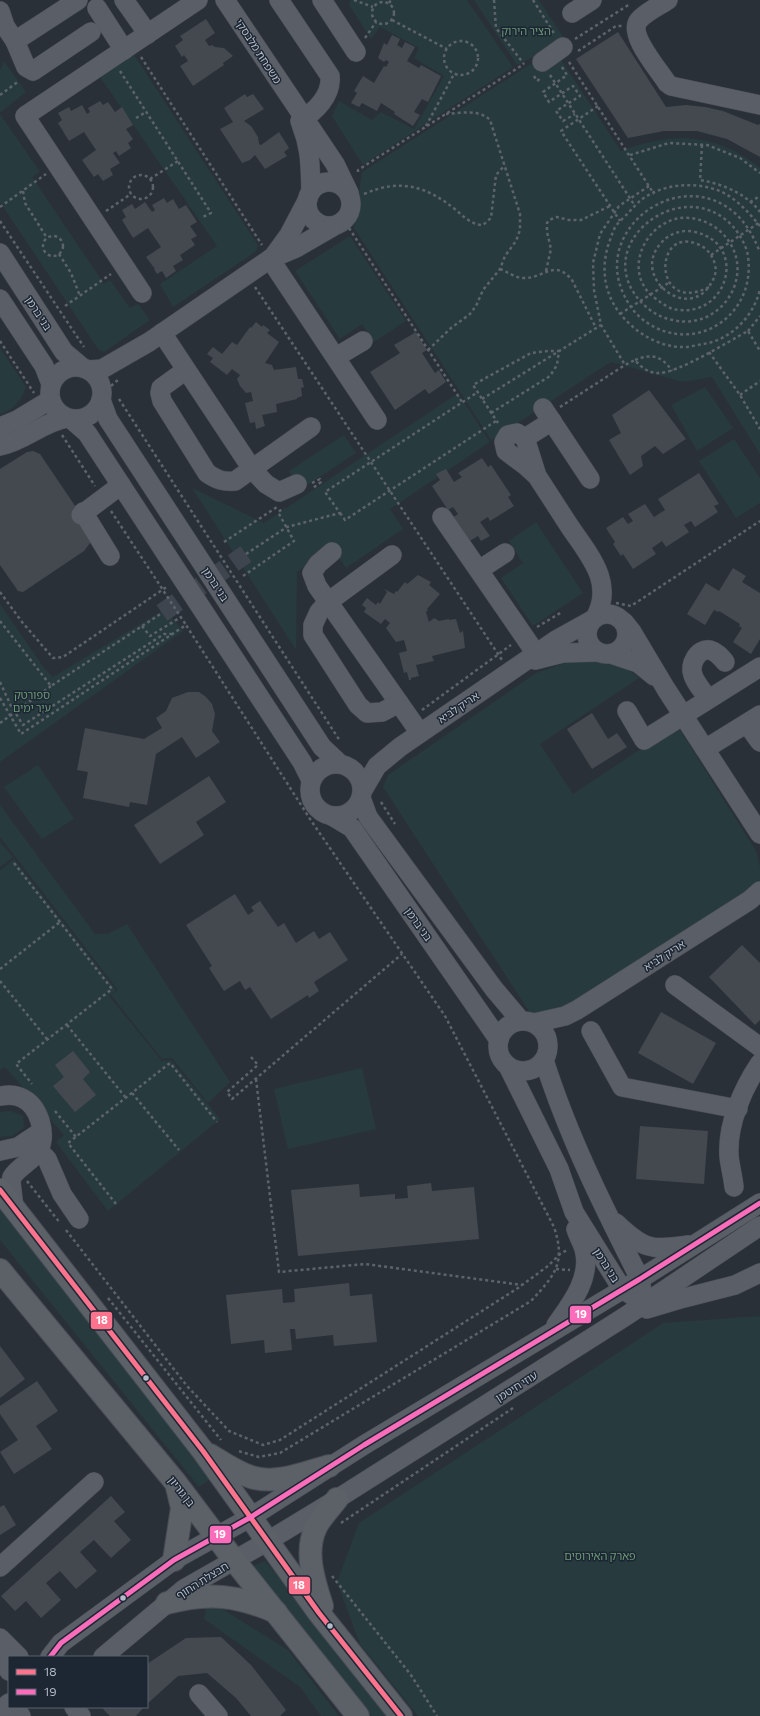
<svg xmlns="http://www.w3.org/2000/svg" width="760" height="1716" viewBox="0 0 760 1716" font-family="Commissioner,'Noto Sans Hebrew',sans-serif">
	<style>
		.green { fill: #273a3e }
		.building { fill: #444950 }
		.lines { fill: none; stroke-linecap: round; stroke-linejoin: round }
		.minor-tunnel { stroke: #3f454e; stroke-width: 19; stroke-dasharray: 19 10; stroke-linecap: butt }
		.minor-casing { stroke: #484c53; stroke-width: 20 }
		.major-casing { stroke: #484c55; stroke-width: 24 }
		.path { stroke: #5d636a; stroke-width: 2.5; stroke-dasharray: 3 3; stroke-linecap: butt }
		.minor { stroke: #5a5e66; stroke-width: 19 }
		.major { stroke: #5c6168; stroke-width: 22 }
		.bus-1-casing { stroke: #1d2633; stroke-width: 8 }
		.bus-2-casing { stroke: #1d2633; stroke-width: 8 }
		.bus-1 { stroke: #fc738d; stroke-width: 5 }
		.bus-2 { stroke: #fb6dba; stroke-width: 5 }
		.bus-dot { fill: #b4bcc9; stroke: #1d2633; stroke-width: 1.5 }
		.labels { text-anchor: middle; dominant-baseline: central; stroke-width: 3; stroke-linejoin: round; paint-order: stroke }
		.park-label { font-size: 11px; fill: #6b9a76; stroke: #1d2633 }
		.street-label { font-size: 11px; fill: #b4bcc9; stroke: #1d2633 }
		.line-badge { stroke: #1d2633; stroke-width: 1.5 }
		.badge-label { font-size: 11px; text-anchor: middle; font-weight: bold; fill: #fff }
	</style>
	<rect width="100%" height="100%" fill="#2a3038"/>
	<g class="green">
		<polygon points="351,0 467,0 513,67 363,165 332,116 339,101 372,120 381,112 414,129 444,76 414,58 419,48 380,27 371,39 349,5"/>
		<polygon points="474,0 539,0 566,41 517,65"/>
		<path d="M554,49L621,151C672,132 715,132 760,168V454L712,377L683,382L611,362C571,387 532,415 491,440L354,228L362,172Z"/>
		<polygon points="133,53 258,245 256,251 248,257 173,307 160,284 217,246 98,74"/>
		<polygon points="4,61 26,92 0,113 0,70"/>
		<polygon points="0,114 40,172 32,177 104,284 110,280 130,308 138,304 150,320 104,352 98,349 0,202"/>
		<polygon points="350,236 406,321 374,342 362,324 340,339 295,271"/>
		<path d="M0,348L26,387C22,399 13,411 0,414Z"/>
		<polygon points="705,387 733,428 697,451 671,405"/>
		<polygon points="458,393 490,442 390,509 403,529 346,568 332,548 297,572 296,650 192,488 264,523"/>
		<polygon points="344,435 356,453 301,489 289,471"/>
		<polygon points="734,439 760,478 760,503 736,518 699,461"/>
		<polygon points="536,522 583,593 533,626 501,578 523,563 509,541"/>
		<polygon points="0,604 44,668 53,677 165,609 183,631 0,762"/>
		<polygon points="606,660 632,672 639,678 540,744 573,794 677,725 756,851 760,867 760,889 538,1025 383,787 388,775 536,673 571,661"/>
		<polygon points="38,765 74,819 42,839 4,787"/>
		<polygon points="0,805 95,934 108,934 127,924 230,1082 208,1103 172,1058 162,1059 111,995 118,990 0,837"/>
		<polygon points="0,842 13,857 0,867"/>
		<polygon points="14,859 116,990 109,996 162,1061 171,1060 220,1119 108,1211 56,1142 64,1135 5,1067 0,1070 0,871"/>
		<polygon points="362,1068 376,1129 288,1149 274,1089"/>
		<polygon points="11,1111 23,1116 24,1128 12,1136 0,1137 0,1112"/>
		<polygon points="0,1203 218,1474 199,1487 0,1240"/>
		<polygon points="760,1316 760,1716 418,1716 360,1644 337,1582 359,1523 663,1323"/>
		<polygon points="265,1561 394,1716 371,1716 252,1567"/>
		<polygon points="208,1600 288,1650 339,1716 321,1716 300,1687 204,1619"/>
	</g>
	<g class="building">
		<polygon points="206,19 215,33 205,40 209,46 212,45 215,47 224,48 233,56 223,63 224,65 193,86 180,66 188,61 184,55 182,57 175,46 183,40 180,36"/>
		<polygon points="618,32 666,107 686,105 705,107 723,111 758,125 760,124 760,157 727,139 697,131 664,131 628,138 576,59"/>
		<polygon points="392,35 400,39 397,45 402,48 405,42 415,47 407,61 419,68 421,65 441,76 428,102 422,99 414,112 420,115 413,126 394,114 395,112 381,103 377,111 362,103 359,107 351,103 357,93 354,91 363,76 374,83 384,66 386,67 389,62 386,60 384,62 378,58 384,43 387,45"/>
		<polygon points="245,94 247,97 253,94 264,109 244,121 251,126 258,137 259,144 261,145 279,132 289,148 284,152 287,156 265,169 255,155 250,160 242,163 220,129 233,122 224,108"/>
		<polygon points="100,101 103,105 108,102 115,112 122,107 133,125 126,129 133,139 128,143 131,148 119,156 116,151 113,153 120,163 110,169 113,175 103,181 98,174 94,177 82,160 96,150 84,132 69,141 58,123 62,120 58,113 69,107 71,111 82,105 87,114 90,112 88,108"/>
		<polygon points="164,198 167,203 173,199 179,209 186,205 197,222 190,226 197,236 191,239 195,245 180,255 183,260 173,266 176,271 166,278 162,271 157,274 154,269 155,269 146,257 161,247 148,228 133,238 122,220 126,217 122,210 132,204 135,209 145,202 152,212 155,210 152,205"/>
		<polygon points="256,322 262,327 263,325 270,330 267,333 279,342 265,363 272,365 274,370 296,367 298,379 302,379 304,387 301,388 302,396 297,398 297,399 276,404 277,412 262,415 265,426 256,429 255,422 250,423 245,403 253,401 251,392 246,393 240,386 237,379 240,375 232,369 227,375 210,362 213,358 207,354 213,347 222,354 232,342 237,345 250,327 251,328"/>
		<polygon points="416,332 427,350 422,353 435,373 439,370 446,382 429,394 425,389 395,410 370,372 400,353 394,345"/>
		<polygon points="649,390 686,439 663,454 655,446 641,456 643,466 630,475 609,440 621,433 612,415"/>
		<polygon points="33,451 40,454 90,528 92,535 90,543 84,551 23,592 18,591 0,565 0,469 27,452"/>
		<polygon points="482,458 488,467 491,465 511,495 508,497 514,506 490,521 488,517 480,522 490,536 481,541 478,536 468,542 452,518 458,514 453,507 448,510 432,486 440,480 436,474 446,469 454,482 462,477 458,473"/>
		<polygon points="699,473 719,504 714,506 718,512 695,527 691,521 684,525 689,532 666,547 662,541 652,548 656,554 633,569 623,554 621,556 613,544 615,542 606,528 623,517 628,524 633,521 628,514 645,504 654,517 665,510 658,499"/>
		<polygon points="733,568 746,576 742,582 760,593 760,639 751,654 733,642 742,628 739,626 740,624 719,611 718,612 714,610 705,625 687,614 706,583 719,591"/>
		<polygon points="418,575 431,582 429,585 440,594 427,609 428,610 426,612 429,622 434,618 439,621 449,619 449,620 456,619 460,633 463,631 465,648 432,656 434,661 416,665 419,676 411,678 411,680 409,680 407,672 404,673 399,653 407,651 404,640 396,642 386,628 390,623 385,619 381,624 364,612 366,608 362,605 367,598 376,605 378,602 380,604 387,592 384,589 394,594 396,591 397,592 405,582 407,584"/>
		<polygon points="188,692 199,692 206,697 212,704 215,714 212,731 220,742 196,758 182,737 156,754 147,805 130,802 129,807 83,798 88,772 77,770 85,728 144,739 162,728 156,718 166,711 172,698"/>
		<polygon points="592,713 608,739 617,733 627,747 592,769 567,729"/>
		<polygon points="209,776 226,802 196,822 204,835 160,864 134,825"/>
		<polygon points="235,894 248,915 254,911 251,907 260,901 278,927 284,923 296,943 314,931 319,939 330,932 348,960 314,982 319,991 309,998 308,995 271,1019 250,987 245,990 240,981 224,991 209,968 212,966 186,925"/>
		<polygon points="742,945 760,963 760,1020 755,1025 709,977"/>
		<polygon points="661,1012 716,1043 693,1084 638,1053"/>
		<polygon points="73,1051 90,1072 83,1079 96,1095 75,1112 53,1086 64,1077 55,1065"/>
		<polygon points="640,1126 708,1131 704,1184 636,1179"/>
		<polygon points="431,1183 432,1191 474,1187 479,1239 298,1256 291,1190 359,1184 360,1197 395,1194 395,1199 408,1198 407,1186"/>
		<polygon points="349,1283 350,1296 372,1294 377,1342 334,1346 333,1335 296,1339 295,1329 290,1329 292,1350 265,1353 264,1340 231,1344 226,1295 282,1289 283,1303 295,1302 294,1289"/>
		<polygon points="0,1346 25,1379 0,1398"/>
		<polygon points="37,1381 58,1411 36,1426 52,1449 14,1474 0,1452 18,1440 0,1414 0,1406"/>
		<polygon points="111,1496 125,1512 114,1521 131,1540 111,1558 94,1540 80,1552 97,1571 76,1589 60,1571 46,1583 61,1600 41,1618 26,1601 15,1611 1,1596"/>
		<polygon points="4,1505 16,1525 0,1535 0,1507"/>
		<polygon points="221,1637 251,1665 286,1710 280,1716 251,1716 236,1698 207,1673 178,1676 147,1704 147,1664 186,1638"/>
		<polygon points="105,1707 144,1707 136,1716 110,1716 103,1709"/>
	</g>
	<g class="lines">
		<polyline class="minor-tunnel" points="162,613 246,554"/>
		<g class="minor-casing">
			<g id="minor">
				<polyline points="124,0 148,34"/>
				<polyline points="225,0 335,164 349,193"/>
				<path d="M279,0L330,76C332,95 316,111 300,121"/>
				<polyline points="322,0 356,52"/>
				<path d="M668,0C659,6 646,12 639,20C627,34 659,70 667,83L671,86L760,105"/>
				<polyline points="97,8 124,50"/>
				<polyline points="0,11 5,26 15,41 26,67 33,71 91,32"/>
				<polyline points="572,13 592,0"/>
				<polyline points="15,41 78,0"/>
				<polyline points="542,62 563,47"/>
				<path d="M301,124C311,149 310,166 311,192"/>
				<circle cx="329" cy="204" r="22"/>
				<polyline points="0,253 64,352 83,368"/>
				<polyline points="273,257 289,235 308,199"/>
				<polyline points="270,259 377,420"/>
				<polyline points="142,293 25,116 198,0"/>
				<polyline points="0,299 44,366 51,384"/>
				<polyline points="162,333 252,469 266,484 279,492 297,484"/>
				<polyline points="336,357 363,341"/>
				<circle cx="76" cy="393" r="26"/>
				<polyline points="88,370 102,369 149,342 270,259 296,248 334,226"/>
				<path d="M186,370L161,388L160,393L162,401L207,473C217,480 223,482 235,481L311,427"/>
				<polyline points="101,400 108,419 322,747 339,763"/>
				<polyline points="543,408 590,479"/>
				<polyline points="72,420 87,433 302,762 311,780"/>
				<polyline points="0,427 17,420 50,400"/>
				<polyline points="525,438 552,421"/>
				<path d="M0,446C25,441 41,423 67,418"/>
				<path d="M537,476L525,438L517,433L508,435L504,442L506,451L526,466L537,476C548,493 559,510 570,527C589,555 615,583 595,618"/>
				<polyline points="83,512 110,556"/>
				<polyline points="81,515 121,485"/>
				<polyline points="442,517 539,658"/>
				<polyline points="332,552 318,564 312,573 317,586 420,733"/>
				<polyline points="392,555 328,602 319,612 313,625 313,635 358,705 367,713 382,712 399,703"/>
				<polyline points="479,570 505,553"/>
				<circle cx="607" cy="634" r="20"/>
				<polyline points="624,622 632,632 666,689 760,834"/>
				<polyline points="611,654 638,663 654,676"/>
				<polyline points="535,660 563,653 598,652"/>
				<path d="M708,699C704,692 695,683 693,675C689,664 698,648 710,650C717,652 721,657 725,662"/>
				<polyline points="627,711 644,740 760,667"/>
				<polyline points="747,724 760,742"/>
				<polyline points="705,749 760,715"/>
				<circle cx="336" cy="790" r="26"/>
				<polyline points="363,790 377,766 400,747 556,640 592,620"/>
				<polyline points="361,798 368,817 494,989 521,1021"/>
				<polyline points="332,816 352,828 499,1040"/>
				<polyline points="675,985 760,1047"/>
				<circle cx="523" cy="1046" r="25"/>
				<polyline points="534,1023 565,1016 577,1010 750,900 760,891"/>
				<polyline points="591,1031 622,1087 738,1109"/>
				<path d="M544,1060C568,1136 604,1208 640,1279L642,1291"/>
				<polyline points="508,1066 559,1169 574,1212 622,1289 633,1296"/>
				<path d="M0,1096C7,1095 15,1094 22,1098C39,1106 47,1133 39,1150C33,1161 19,1166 12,1177L11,1182L14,1208"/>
				<polyline points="30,1142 47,1159 62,1194 79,1219"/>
				<polyline points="0,1151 18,1147 39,1133"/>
				<path d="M734,1187C733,1177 730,1166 729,1156C727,1124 743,1088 760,1063"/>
				<path d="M616,1223C643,1249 651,1251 689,1245"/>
				<polyline points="647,1309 684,1298 735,1285 760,1273"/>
				<path d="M556,1325C571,1304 592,1277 584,1249C582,1242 578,1236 576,1229"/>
				<polyline points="0,1567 94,1482"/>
				<polyline points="0,1638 19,1657"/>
				<polyline points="0,1653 9,1671"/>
				<polyline points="50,1657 61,1643 174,1560 251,1517 364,1445 640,1279 760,1203"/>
				<polyline points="103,1657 184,1589 268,1541 337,1499 626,1316 760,1226"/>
				<polyline points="199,1694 218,1716"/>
				<polyline points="15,1707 21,1716"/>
				<polyline points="74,1707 81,1716"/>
				<polyline points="0,1711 9,1703"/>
			</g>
		</g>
		<g class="major-casing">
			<g id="major">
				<polyline points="0,1190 203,1451 319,1613 401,1716"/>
				<polyline points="0,1270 176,1483 234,1560 358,1716"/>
				<path d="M210,1455C223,1463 236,1472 251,1477C276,1485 304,1473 329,1466"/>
				<polyline points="174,1560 182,1508 177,1487"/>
				<path d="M167,1603C208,1592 237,1595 276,1612"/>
				<path d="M322,1606C314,1581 304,1552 316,1527C321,1517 330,1508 337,1499"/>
			</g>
		</g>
		<g class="path">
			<polyline points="354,0 373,7"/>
			<polyline points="494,0 496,28 524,64"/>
			<polyline points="533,0 555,35"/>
			<circle cx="383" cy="13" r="11"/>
			<polyline points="389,3 391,0"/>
			<polyline points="392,20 447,49"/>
			<polyline points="365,38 376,22"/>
			<polyline points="575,39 630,4"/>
			<circle cx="461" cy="58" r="17"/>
			<polyline points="578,51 616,26 622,26"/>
			<polyline points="141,57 262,245"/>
			<polyline points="569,62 654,194"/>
			<polyline points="562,67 567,75 543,92 549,102 573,86 580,96 556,111 563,121 575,114"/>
			<polyline points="120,71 211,213 201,218"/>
			<polyline points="550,75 635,206"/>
			<polyline points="534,76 537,81 541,78"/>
			<polyline points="0,95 19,81"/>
			<polyline points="598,106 561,131 620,221"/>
			<polyline points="136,118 146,112"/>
			<polyline points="426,126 454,74"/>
			<path d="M702,145L700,180C722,184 746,193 760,212"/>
			<polyline points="630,155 669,143 707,145 740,158 760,173"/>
			<polyline points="358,172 358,170 524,64"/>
			<circle cx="141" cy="187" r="12"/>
			<polyline points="150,179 178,161"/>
			<path d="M649,186L619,206L600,234L593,263L594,290L601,325L625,365L635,360C641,367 648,373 658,373C677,374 729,341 748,331L760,351"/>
			<polyline points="23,191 25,203 47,238"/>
			<path d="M364,194C401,178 426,186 456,210C464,217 472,225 483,225L491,218L496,175L505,165"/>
			<polyline points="750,202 760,196"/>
			<polyline points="0,207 46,174"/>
			<polyline points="106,211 131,194"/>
			<polyline points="349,219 353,207"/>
			<polyline points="0,221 84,347"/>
			<path d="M760,226C749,213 738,200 722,192C697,181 663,183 641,200C637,203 633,208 628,213C625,217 619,221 616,226C613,230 612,235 610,240C598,272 606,304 632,326C645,338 664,347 682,347C688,348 696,345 703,344C731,340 754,316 760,289"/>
			<polyline points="349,228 462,402"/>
			<circle cx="53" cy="246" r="10"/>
			<polyline points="59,254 71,273 80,296"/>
			<polyline points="711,255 760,222"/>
			<path d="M500,269C508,272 515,278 524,278C543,279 554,258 572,280L596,328"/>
			<polyline points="546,271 551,249 547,232 547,223 549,220 557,217 569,220 581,220 610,206"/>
			<polyline points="255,287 502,660"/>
			<path d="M709,287C653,316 653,226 697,244C706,247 713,255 715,265C717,272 714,279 710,285C687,322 629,276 662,242C670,233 683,229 695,232C748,244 728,315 680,310C672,310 666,306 660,302C658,300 650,295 649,293C622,263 652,214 690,218C702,219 714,225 722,233C760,271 722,332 673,320C661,318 651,312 642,303C590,249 671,181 722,217C734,225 742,237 747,251C760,313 697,357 646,322C637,316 629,306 624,295C591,228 682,163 737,215C748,226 754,238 760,252"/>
			<polyline points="65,306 111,274"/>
			<polyline points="620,314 670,282"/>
			<polyline points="748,331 760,316"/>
			<polyline points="0,341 34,393"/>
			<path d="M428,350L451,328L470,314L476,306L483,290L500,269L505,256L516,241L520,230V214L490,120C479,109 461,113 446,114"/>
			<polyline points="709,352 740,395 760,429"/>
			<path d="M635,360C652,353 662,356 672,371"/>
			<polyline points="111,386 119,379"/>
			<polyline points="740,395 760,381"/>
			<polyline points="119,399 340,741"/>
			<polyline points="482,399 601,325"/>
			<polyline points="560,407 625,365"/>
			<polyline points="491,413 550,376 557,365 559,351 548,351 531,353 473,385 498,423"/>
			<polyline points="62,435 95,486"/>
			<polyline points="312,483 320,479 321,482 313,488"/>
			<polyline points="111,511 186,625"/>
			<polyline points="340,513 345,520 496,421"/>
			<polyline points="224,542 277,507"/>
			<polyline points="246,554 287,527 340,513 325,492 478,392"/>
			<polyline points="243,576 294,541 278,512 284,508"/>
			<polyline points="0,592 22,622 53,658 63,657 168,586"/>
			<polyline points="616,603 631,606 760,521"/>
			<polyline points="0,621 51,686 162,613"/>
			<polyline points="142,626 150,636 181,617"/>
			<polyline points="537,627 562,612"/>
			<polyline points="0,682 11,706 23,725 164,634 173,634"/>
			<path d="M0,698L21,734L186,625L310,819L445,1016L554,1227C566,1263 555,1275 531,1301L280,1453L259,1457L238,1451"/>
			<polyline points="422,710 511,645"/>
			<polyline points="0,723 51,686"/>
			<polyline points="381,802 395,824"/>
			<polyline points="14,863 112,989 16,1064 32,1084"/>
			<polyline points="0,969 60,922"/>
			<polyline points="0,981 47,1039"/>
			<polyline points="67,1025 126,1098"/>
			<polyline points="251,1057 258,1065 227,1092 232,1099 402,954"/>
			<polyline points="256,1079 279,1272 365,1264 522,1285"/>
			<polyline points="132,1093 179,1150"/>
			<polyline points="55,1111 76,1137"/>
			<polyline points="27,1181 60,1223"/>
			<polyline points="116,1204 68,1143 170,1063 217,1122"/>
			<polyline points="66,1230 187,1386 229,1431 263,1445 280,1440 518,1288 548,1266 560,1254 567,1250"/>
			<polyline points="556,1269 570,1270"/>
			<polyline points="108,1298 221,1440"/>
			<polyline points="341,1523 513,1408"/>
			<polyline points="332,1576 411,1675 437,1716"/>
		</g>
		<use href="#minor" class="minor"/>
		<use href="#major" class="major"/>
		<g class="bus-1-casing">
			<polyline id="bus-1" points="0,1190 203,1451 319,1613 401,1716"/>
		</g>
		<g class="bus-2-casing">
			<polyline id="bus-2" points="50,1657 61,1643 174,1560 251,1517 364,1445 640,1279 760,1203"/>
		</g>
		<use href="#bus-1" class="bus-1"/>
		<use href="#bus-2" class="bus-2"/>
	</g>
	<g class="bus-dot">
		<circle cx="146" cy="1378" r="3.5"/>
		<circle cx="123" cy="1598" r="3.5"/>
		<circle cx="330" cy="1626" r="3.5"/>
	</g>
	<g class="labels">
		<g class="park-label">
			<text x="526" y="30">הציר הירוק</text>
			<text x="32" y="694">ספורטק<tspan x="32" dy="13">עיר ימים</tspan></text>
			<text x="600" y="1555">פארק האירוסים</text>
		</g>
		<g class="street-label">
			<text transform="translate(259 51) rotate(57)">משפחת מלבסקי</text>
			<text transform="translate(39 313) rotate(57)">בני ברמן</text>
			<text transform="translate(216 584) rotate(57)">בני ברמן</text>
			<text transform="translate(458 707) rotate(-34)">אריק לביא</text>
			<text transform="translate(419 924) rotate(55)">בני ברמן</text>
			<text transform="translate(664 955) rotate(-33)">אריק לביא</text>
			<text transform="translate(607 1265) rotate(58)">בני ברמן</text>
			<text transform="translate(516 1386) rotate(-32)">עוזי חיטמן</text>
			<text transform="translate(182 1491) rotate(52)">בן גוריון</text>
			<text transform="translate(202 1580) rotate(-32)">חבצלת החוף</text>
		</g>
	</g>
	<g class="line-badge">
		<rect x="569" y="1305" width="23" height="19" rx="4" fill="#fb6dba"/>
		<rect x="90" y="1311" width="23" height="19" rx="4" fill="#fc738d"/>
		<rect x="209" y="1525" width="23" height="19" rx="4" fill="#fb6dba"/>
		<rect x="288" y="1576" width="23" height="19" rx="4" fill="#fc738d"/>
	</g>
	<g class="badge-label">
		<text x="581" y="1318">19</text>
		<text x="102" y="1324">18</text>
		<text x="220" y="1538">19</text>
		<text x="299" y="1589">18</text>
	</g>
	<rect x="8" y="1656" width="140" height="52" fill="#1d2633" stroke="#59626f"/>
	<rect x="16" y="1669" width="20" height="6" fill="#fc738d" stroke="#59626f"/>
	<text x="44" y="1676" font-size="12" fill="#b4bcc9">18</text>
	<rect x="16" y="1689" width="20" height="6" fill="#fb6dba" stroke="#59626f"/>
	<text x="44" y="1696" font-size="12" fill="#b4bcc9">19</text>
</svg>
